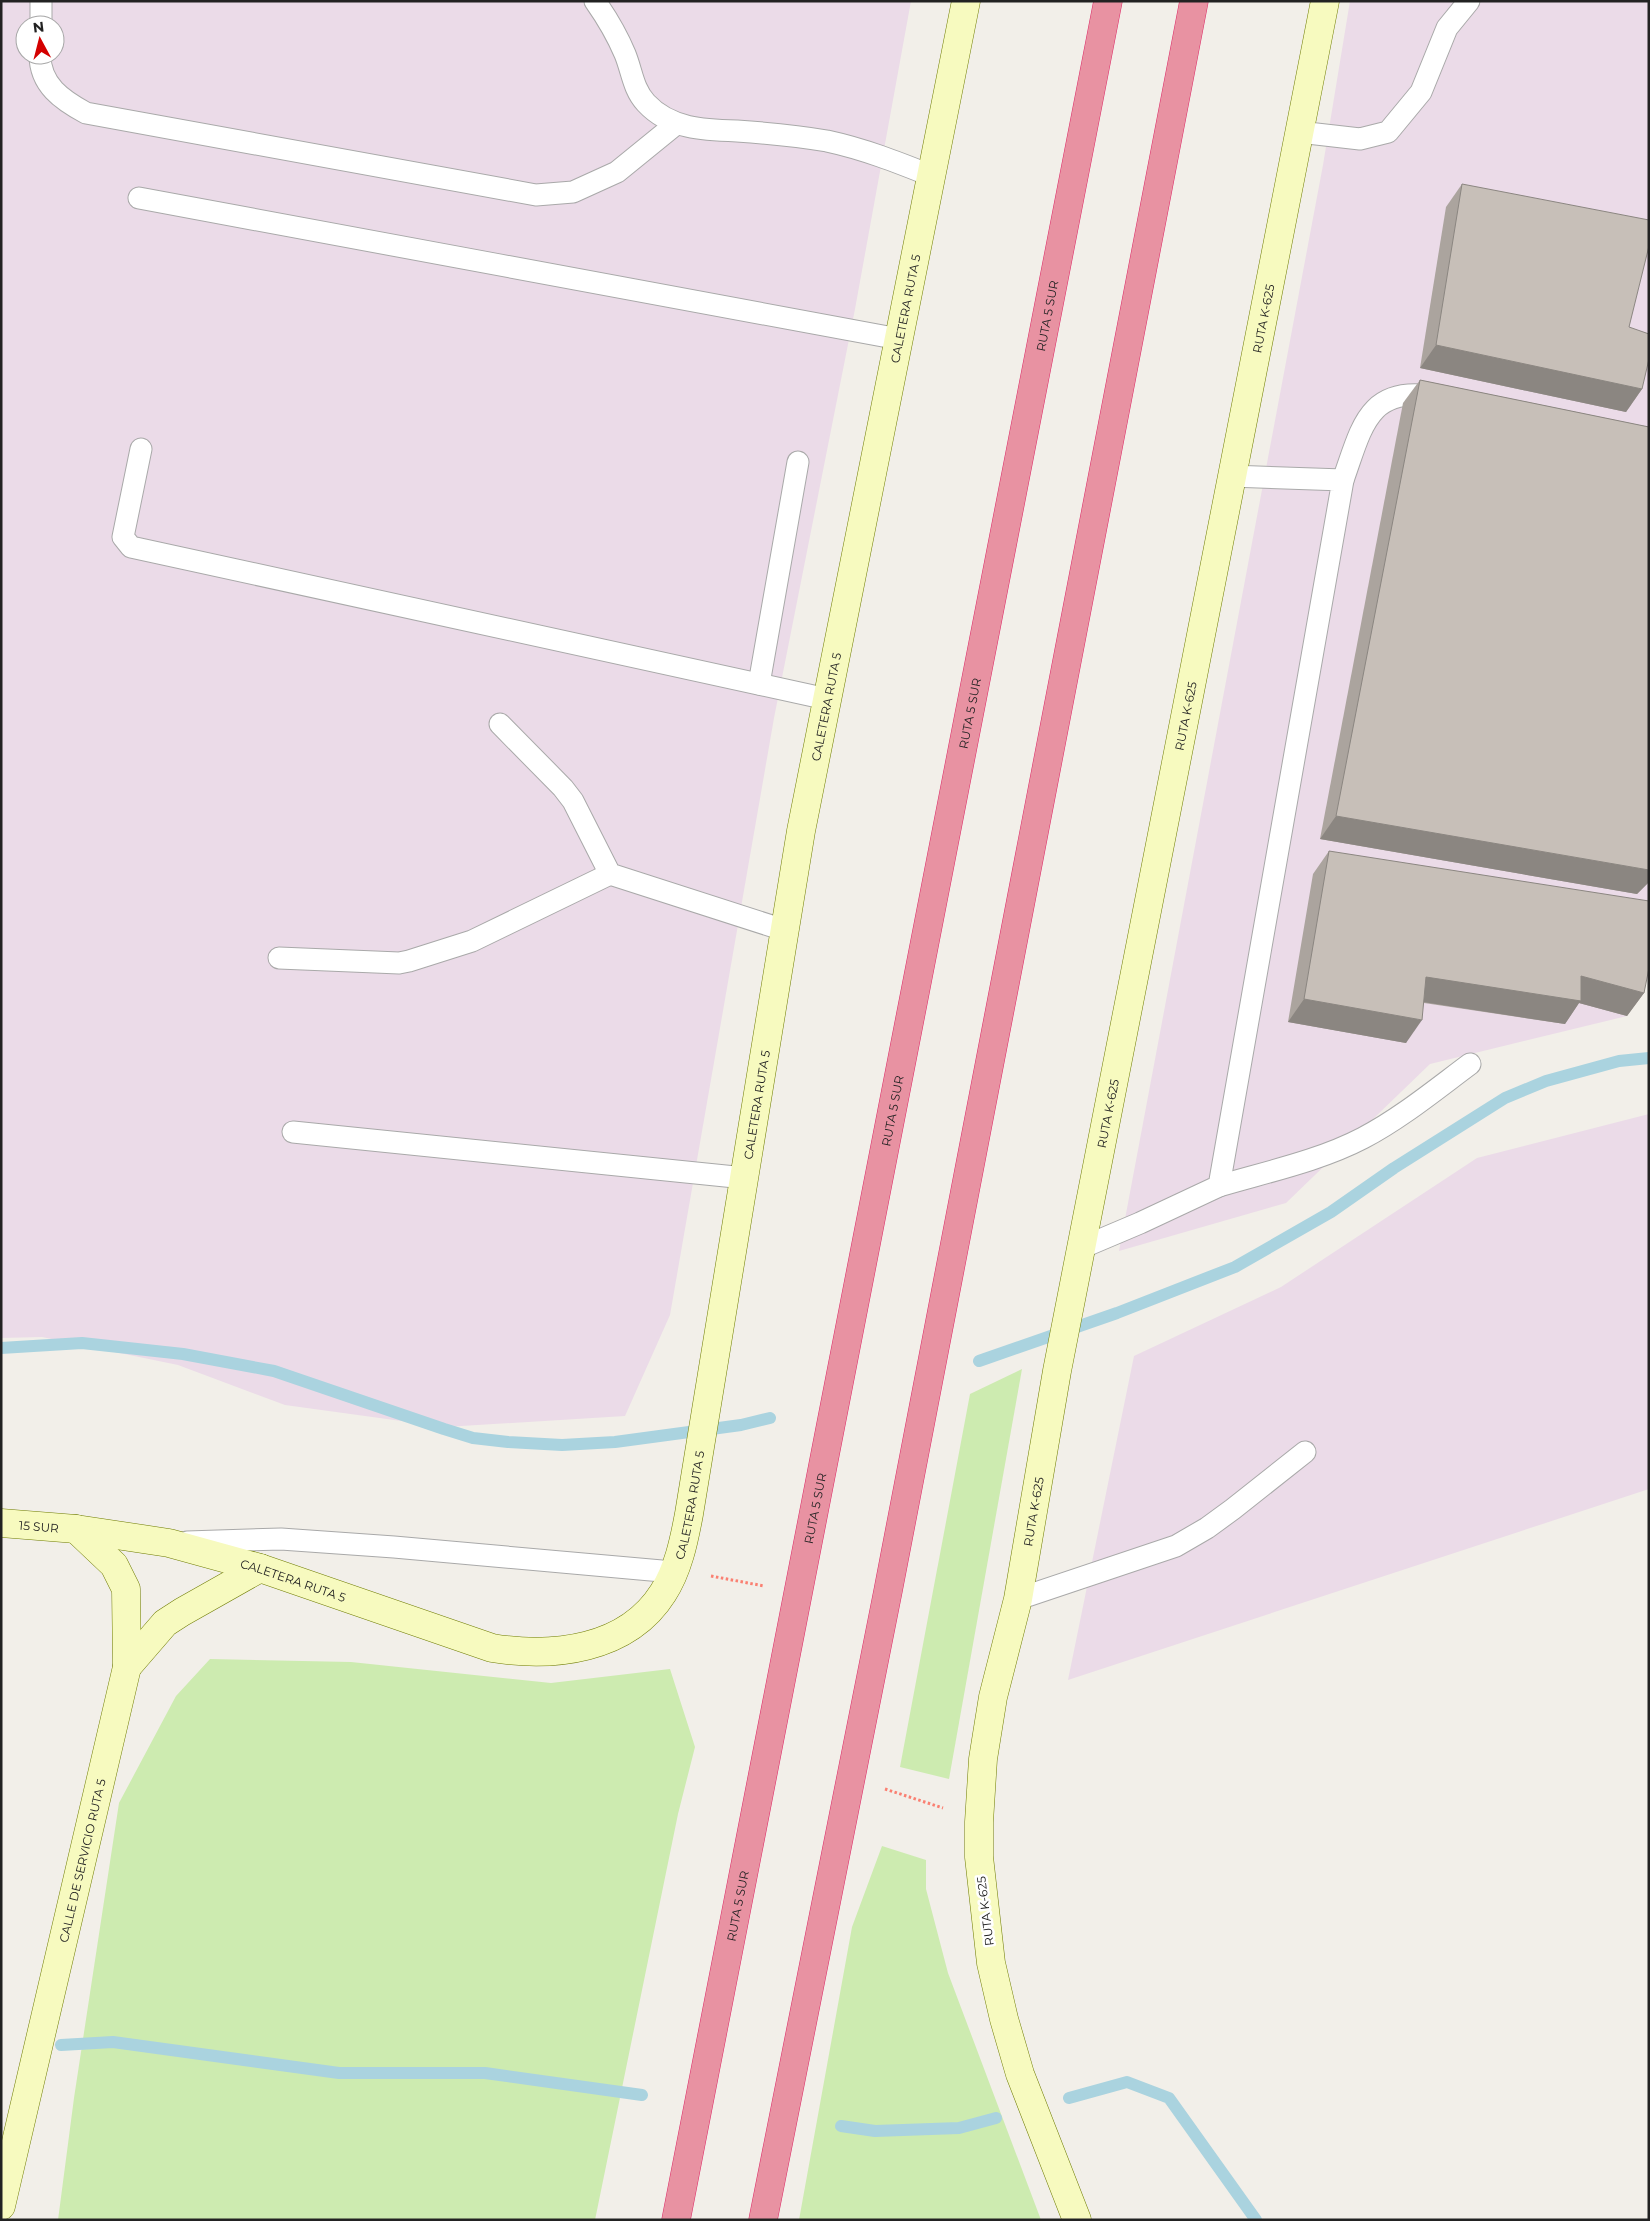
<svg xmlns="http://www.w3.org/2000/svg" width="1650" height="2221" viewBox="0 0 1650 2221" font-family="Montserrat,sans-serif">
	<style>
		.industrial { fill: #ebdbe8; fill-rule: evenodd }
		.grass { fill: #cdebb0 }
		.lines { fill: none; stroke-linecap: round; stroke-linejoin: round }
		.stream { stroke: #aad3df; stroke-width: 12 }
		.lane-casing { stroke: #a9a9a9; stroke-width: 23 }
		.secondary-casing { stroke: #707d05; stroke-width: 29 }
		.highway-casing { stroke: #dc2a67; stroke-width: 29 }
		.path { stroke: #fa8072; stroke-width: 3; stroke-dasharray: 2.5 2.5; stroke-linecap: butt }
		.lane { stroke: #fff; stroke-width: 21 }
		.secondary { stroke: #f7fabf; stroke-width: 28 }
		.highway { stroke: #e892a2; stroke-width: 28 }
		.wall { fill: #aba49e }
		.shaded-wall { fill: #8b8681 }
		.building { fill: #c7bfb8; stroke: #8b8681 }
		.labels { text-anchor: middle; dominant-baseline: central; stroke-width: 5; stroke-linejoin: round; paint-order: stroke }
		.street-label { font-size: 12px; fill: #222; stroke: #fff }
	</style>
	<rect width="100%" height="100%" fill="#f2efe9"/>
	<g class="industrial">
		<path d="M1,1H911L855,309L774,718L670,1315L625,1416L445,1427L285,1405L178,1365L42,1337L1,1338ZM25,25H55V55H25Z"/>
		<polygon points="1350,1 1649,1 1649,976 1627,1016 1430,1064 1286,1203 1119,1251 1323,165"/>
		<polygon points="1649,1114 1649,1489 1068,1680 1134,1356 1281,1287 1477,1158"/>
	</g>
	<g class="grass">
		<polygon points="1022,1369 949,1779 900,1767 970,1394"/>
		<polygon points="210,1659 351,1662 551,1683 670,1669 695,1747 678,1814 595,2220 58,2220 74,2098 119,1803 176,1696"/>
		<polygon points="882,1846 926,1860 926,1889 948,1973 1041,2220 799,2220 852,1927"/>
	</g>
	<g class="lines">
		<g class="stream">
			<polyline points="1,1348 82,1343 183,1354 274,1371 444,1429 473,1438 508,1442 562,1445 615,1442 741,1425 770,1418"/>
			<polyline points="979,1361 1117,1313 1235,1267 1331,1212 1394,1168 1505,1098 1546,1081 1619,1061 1649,1058"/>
			<polyline points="61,2045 113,2042 339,2073 485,2073 642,2095"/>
			<polyline points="1069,2098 1127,2082 1169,2098 1256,2220"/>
			<polyline points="841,2126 875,2131 959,2128 996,2118"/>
		</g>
		<g class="lane-casing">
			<g id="lane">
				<path d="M595,1C607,18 617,35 625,54C632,71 633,89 646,103C670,129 704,130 737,131C766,133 798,136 827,141C864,149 897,162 932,176"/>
				<polyline points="41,25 41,1"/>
				<path d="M40,55C40,85 62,100 86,113L536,195L573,192L617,172L676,124"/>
				<polyline points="1299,132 1360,139 1388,132 1421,92 1447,28 1469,1"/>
				<polyline points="139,198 899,339"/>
				<polyline points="141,449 123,537 131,547 827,699"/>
				<path d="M1343,480C1362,427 1368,384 1437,397"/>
				<polyline points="759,684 798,462"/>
				<polyline points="500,724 563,788 573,801 610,874 784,930"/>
				<polyline points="279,958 399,963 409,961 472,941 610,874"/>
				<polyline points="293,1132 745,1178"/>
				<path d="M1219,1186C1266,1172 1319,1161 1363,1138C1401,1118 1435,1090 1470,1064"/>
				<polyline points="1081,1248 1140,1223 1219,1186 1343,480 1230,476"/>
				<polyline points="187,1542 281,1539 394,1547 673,1572"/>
				<polyline points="1018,1599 1176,1546 1207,1528 1233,1509 1305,1452"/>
			</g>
		</g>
		<g class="secondary-casing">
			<g id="secondary">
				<path id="s1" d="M1,1523L76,1529L169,1543L260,1568L492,1648C553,1658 627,1650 663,1593C678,1570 684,1541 689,1514L801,831L966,1"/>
				<polyline points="127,1667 165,1623 182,1612 260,1568"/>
				<path id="s2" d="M1,2206L127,1667L126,1589L114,1565L76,1529"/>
				<path id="s3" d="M1077,2220L1020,2074L1004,2019L991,1963L979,1857V1822L983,1759L993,1697L1018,1599L1057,1371L1325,1"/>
			</g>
		</g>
		<g class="highway-casing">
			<g id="highway">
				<path id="s4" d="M676,2220L1108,1"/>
				<polyline points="763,2220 888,1591 1194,1"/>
			</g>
		</g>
		<g class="path">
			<polyline points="711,1576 764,1586"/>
			<polyline points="885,1789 943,1808"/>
		</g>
		<use href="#lane" class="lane"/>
		<use href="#secondary" class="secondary"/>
		<use href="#highway" class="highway"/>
	</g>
	<g class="wall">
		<polygon points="1462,184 1629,327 1642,389 1626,412 1420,368 1446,207"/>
		<polygon points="1420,380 1649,427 1649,882 1637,894 1320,839 1403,403"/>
		<polygon points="1329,851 1644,993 1627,1016 1579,1003 1565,1024 1424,1003 1406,1043 1288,1022 1313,874"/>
	</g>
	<g class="shaded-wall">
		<polygon points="1436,345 1642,389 1626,412 1420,368"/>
		<polygon points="1336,816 1649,870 1649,882 1637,894 1320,839"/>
		<polygon points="1581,976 1644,993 1627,1016 1579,1003 1565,1024 1410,1000 1426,977"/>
		<polygon points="1304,999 1422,1020 1406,1043 1288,1022"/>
	</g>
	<g class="building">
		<polygon points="1462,184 1649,220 1649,246 1629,327 1649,334 1649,359 1642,389 1436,345"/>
		<polygon points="1420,380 1649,427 1649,870 1336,816"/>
		<polygon points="1329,851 1649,901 1649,968 1644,993 1581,976 1581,1001 1426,977 1422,1020 1304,999"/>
	</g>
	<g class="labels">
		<g class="street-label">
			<text stroke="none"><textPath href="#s1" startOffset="2008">CALETERA RUTA 5</textPath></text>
			<text stroke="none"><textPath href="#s4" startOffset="1940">RUTA 5 SUR</textPath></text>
			<text stroke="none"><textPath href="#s3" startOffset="1944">RUTA K-625</textPath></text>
			<text stroke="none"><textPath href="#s1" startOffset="1602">CALETERA RUTA 5</textPath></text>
			<text stroke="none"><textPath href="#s4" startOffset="1535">RUTA 5 SUR</textPath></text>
			<text stroke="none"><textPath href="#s3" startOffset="1539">RUTA K-625</textPath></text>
			<text stroke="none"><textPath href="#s1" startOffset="1198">CALETERA RUTA 5</textPath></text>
			<text stroke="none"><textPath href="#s4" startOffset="1130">RUTA 5 SUR</textPath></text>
			<text stroke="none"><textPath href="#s3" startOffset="1134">RUTA K-625</textPath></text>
			<text stroke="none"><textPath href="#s1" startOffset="792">CALETERA RUTA 5</textPath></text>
			<text stroke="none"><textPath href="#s4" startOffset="725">RUTA 5 SUR</textPath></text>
			<text stroke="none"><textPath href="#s3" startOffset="729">RUTA K-625</textPath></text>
			<text stroke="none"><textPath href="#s1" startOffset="38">15 SUR</textPath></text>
			<text stroke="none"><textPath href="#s1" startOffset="299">CALETERA RUTA 5</textPath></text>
			<text stroke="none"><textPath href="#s2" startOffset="355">CALLE DE SERVICIO RUTA 5</textPath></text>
			<text stroke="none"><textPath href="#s4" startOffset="320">RUTA 5 SUR</textPath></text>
			<text transform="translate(985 1911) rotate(-97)">RUTA K-625</text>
		</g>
	</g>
	<rect width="1650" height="2221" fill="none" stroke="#222222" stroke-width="5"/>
	<g transform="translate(40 40) rotate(353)"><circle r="24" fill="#ffffff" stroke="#a7a7a7"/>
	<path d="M0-4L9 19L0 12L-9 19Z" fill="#d40000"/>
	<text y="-8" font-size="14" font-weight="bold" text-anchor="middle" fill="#222222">N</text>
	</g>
</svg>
